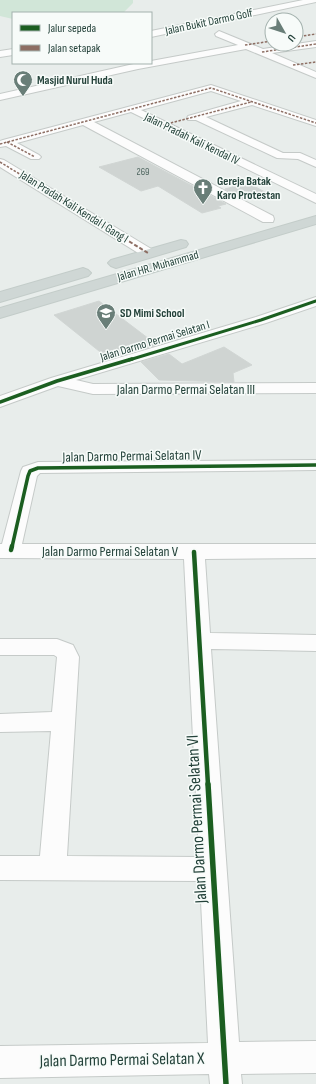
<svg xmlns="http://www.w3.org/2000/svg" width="316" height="1084" viewBox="0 0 316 1084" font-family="'Sofia Sans Condensed',sans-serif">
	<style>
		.green { fill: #d1e6d8 }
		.building { fill: #cfd4d2; stroke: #d1d6d4 }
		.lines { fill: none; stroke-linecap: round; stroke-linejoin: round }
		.street-casing { stroke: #c5cac8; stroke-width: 2 }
		.primary-casing { stroke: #c3ccc9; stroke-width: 2 }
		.street { fill: #fcfcfc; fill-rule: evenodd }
		.primary { fill: #cfd7d5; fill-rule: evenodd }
		.quiet-far1 { stroke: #8d6e63; stroke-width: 1.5; stroke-dasharray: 2.5 1.5; stroke-linecap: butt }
		.quiet { stroke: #8d6e63; stroke-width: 2; stroke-dasharray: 4 2; stroke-linecap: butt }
		.cycleway-far3-casing { stroke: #f7fbf9; stroke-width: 5 }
		.cycleway-far2-casing { stroke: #f7fbf9; stroke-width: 5.5 }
		.cycleway-far1-casing { stroke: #f7fbf9; stroke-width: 7 }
		.cycleway-casing { stroke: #f7fbf9; stroke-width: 8 }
		.cycleway-far3 { stroke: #1b5e20; stroke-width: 3 }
		.cycleway-far2 { stroke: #1b5e20; stroke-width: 3.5 }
		.cycleway-far1 { stroke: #1b5e20; stroke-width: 4.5 }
		.cycleway { stroke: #1b5e20; stroke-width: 5.5 }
		.labels { text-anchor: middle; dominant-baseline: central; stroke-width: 3; stroke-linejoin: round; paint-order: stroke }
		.far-number-label { font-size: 10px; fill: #506761 }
		.far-street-label { font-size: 12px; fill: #24423a; stroke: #f7fbf9 }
		.far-poi-label { font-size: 12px; font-weight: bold; fill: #24423a; stroke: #f7fbf9; text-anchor: start }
		.street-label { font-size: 14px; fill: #24423a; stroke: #f7fbf9 }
		.near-street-label { font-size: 17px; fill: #24423a; stroke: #f7fbf9 }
	</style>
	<rect width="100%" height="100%" fill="#e8edeb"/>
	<polygon class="green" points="0,0 133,0 133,3 123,13 13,13 13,19 0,16"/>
	<g class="building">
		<polygon points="138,157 226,204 218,206 221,208 202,213 158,186 141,191 99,167"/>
		<polygon points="248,183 265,192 243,199 225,189"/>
		<polygon points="99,301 157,345 109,359 54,315"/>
		<polygon points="224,347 252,365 233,373 234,382 159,380 141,362 169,354 182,364"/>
	</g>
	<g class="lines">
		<g class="street-casing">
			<g id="street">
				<polygon points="303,0 316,0 316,2 151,37 151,31"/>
				<polygon points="219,31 263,49 316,41 316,47 272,53 316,72 316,78 246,49 138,69 0,100 0,94 138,63 151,63 151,61 238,45 216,36 215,34"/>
				<polygon points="13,49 13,55 0,57 0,51"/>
				<polygon points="211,85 316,120 316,126 252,105 206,117 283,153 300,153 316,160 316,167 298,159 277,158 196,120 188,120 187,118 188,116 241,101 211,91 141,110 316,194 316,203 131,112 94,122 273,216 274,219 273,222 263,222 83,125 17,143 39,155 41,157 39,159 31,159 6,146 0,147 0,141 3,140"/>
				<polygon points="0,159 4,160 153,250 155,253 153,256 143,256 0,167"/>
				<polygon points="316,297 316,306 266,323 76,380 93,384 316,383 316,393 93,394 58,386 0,407 0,396 51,378 256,317"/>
				<polygon points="316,460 316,470 40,473 37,476 22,544 316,544 316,558 205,559 210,633 316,635 316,651 211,649 239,1042 316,1041 316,1073 241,1074 242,1084 210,1084 209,1074 0,1078 0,1046 208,1043 200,881 0,880 0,856 40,856 51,731 0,732 0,714 52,712 57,657 54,655 0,655 0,639 57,639 73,645 79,657 67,856 199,857 184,559 0,558 0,544 2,544 21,471 23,467 38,462"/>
			</g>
		</g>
		<g class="primary-casing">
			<g id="primary">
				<polygon points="316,216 316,224 0,318 0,308"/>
				<polygon points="181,240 186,241 188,244 186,247 116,268 111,266 108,263 111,260"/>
				<polygon points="83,268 88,270 91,273 88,276 0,302 0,292"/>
			</g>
		</g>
		<use href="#street" class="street"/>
		<use href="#primary" class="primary"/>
		<g class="quiet-far1">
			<polyline points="296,37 316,34"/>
			<polyline points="245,45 272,41"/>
			<polyline points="262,52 316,44"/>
			<polyline points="293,65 316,62"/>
			<polyline points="163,125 251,102"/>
			<polyline points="7,142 35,157"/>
			<polyline points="0,144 211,88 316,123"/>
			<polyline points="0,162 80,211"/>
		</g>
		<polyline class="quiet" points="78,210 148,253"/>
		<g class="cycleway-far3-casing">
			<polyline id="cycleway-far3" points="129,360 261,320 316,301"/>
		</g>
		<g class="cycleway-far2-casing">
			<g id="cycleway-far2">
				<polyline points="0,402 57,381 132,359"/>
				<polyline points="12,547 28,476 30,471 38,468 316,465"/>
			</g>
		</g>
		<g class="cycleway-far1-casing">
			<g id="cycleway-far1">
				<polyline points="11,550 12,546"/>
				<polyline points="194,552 208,785"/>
			</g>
		</g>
		<g class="cycleway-casing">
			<polyline id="cycleway" points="208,784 226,1084"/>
		</g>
		<use href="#cycleway-far3" class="cycleway-far3"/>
		<use href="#cycleway-far2" class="cycleway-far2"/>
		<use href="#cycleway-far1" class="cycleway-far1"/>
		<use href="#cycleway" class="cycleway"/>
	</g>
	<defs>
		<g id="mosque-pin" transform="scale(1)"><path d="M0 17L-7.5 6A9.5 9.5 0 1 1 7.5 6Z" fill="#697e78" stroke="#f7fbf9"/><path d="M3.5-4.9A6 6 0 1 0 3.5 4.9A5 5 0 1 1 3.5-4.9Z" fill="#fff"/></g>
		<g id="church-pin" transform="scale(1)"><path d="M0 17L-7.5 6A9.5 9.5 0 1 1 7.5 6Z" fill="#697e78" stroke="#f7fbf9"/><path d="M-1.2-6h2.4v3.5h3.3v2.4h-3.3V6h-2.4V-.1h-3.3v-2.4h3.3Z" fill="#fff"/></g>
		<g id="school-pin" transform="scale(1)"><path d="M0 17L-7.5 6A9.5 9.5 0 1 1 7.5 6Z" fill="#697e78" stroke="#f7fbf9"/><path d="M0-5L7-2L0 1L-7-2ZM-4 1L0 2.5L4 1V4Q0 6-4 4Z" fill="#fff"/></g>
	</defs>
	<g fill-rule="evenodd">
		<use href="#mosque-pin" x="23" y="80"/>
		<use href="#church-pin" x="203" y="188"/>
		<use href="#school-pin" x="106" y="313"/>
	</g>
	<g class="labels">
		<g class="far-number-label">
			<text x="143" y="172">269</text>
		</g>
		<g class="far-street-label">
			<text transform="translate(209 22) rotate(-12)">Jalan Bukit Darmo Golf</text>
			<text transform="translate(192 139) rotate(26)">Jalan Pradah Kali Kendal IV</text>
			<text transform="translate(74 207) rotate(32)">Jalan Pradah Kali Kendal I Gang I</text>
			<text transform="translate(158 266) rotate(-16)">Jalan HR. Muhammad</text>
			<text transform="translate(155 341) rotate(-17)">Jalan Darmo Permai Selatan I</text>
		</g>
		<g class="far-poi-label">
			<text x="37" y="80">Masjid Nurul Huda</text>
			<text x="217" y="181">Gereja Batak<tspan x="217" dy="14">Karo Protestan</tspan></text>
			<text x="120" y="313">SD Mimi School</text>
		</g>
		<g class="street-label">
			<text x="186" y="389">Jalan Darmo Permai Selatan III</text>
			<text transform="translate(132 456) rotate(-1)">Jalan Darmo Permai Selatan IV</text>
			<text x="110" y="551">Jalan Darmo Permai Selatan V</text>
		</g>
		<g class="near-street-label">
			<text transform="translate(197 819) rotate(-93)">Jalan Darmo Permai Selatan VI</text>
			<text transform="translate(122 1060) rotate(-1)">Jalan Darmo Permai Selatan X</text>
		</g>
	</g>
	<rect x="12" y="12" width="140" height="52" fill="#f7fbf9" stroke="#a3b1ad"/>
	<rect x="20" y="25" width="20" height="6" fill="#1b5e20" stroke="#a3b1ad"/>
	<text x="48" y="32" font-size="12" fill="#24423a">Jalur sepeda</text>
	<rect x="20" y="45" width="20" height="6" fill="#8d6e63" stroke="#a3b1ad"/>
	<text x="48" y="52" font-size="12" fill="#24423a">Jalan setapak</text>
	<g transform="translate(284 32) rotate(129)"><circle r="19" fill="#f7fbf9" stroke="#a3b1ad"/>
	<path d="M0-3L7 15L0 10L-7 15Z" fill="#697e78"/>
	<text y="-6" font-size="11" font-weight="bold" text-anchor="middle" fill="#24423a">U</text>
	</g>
</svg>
